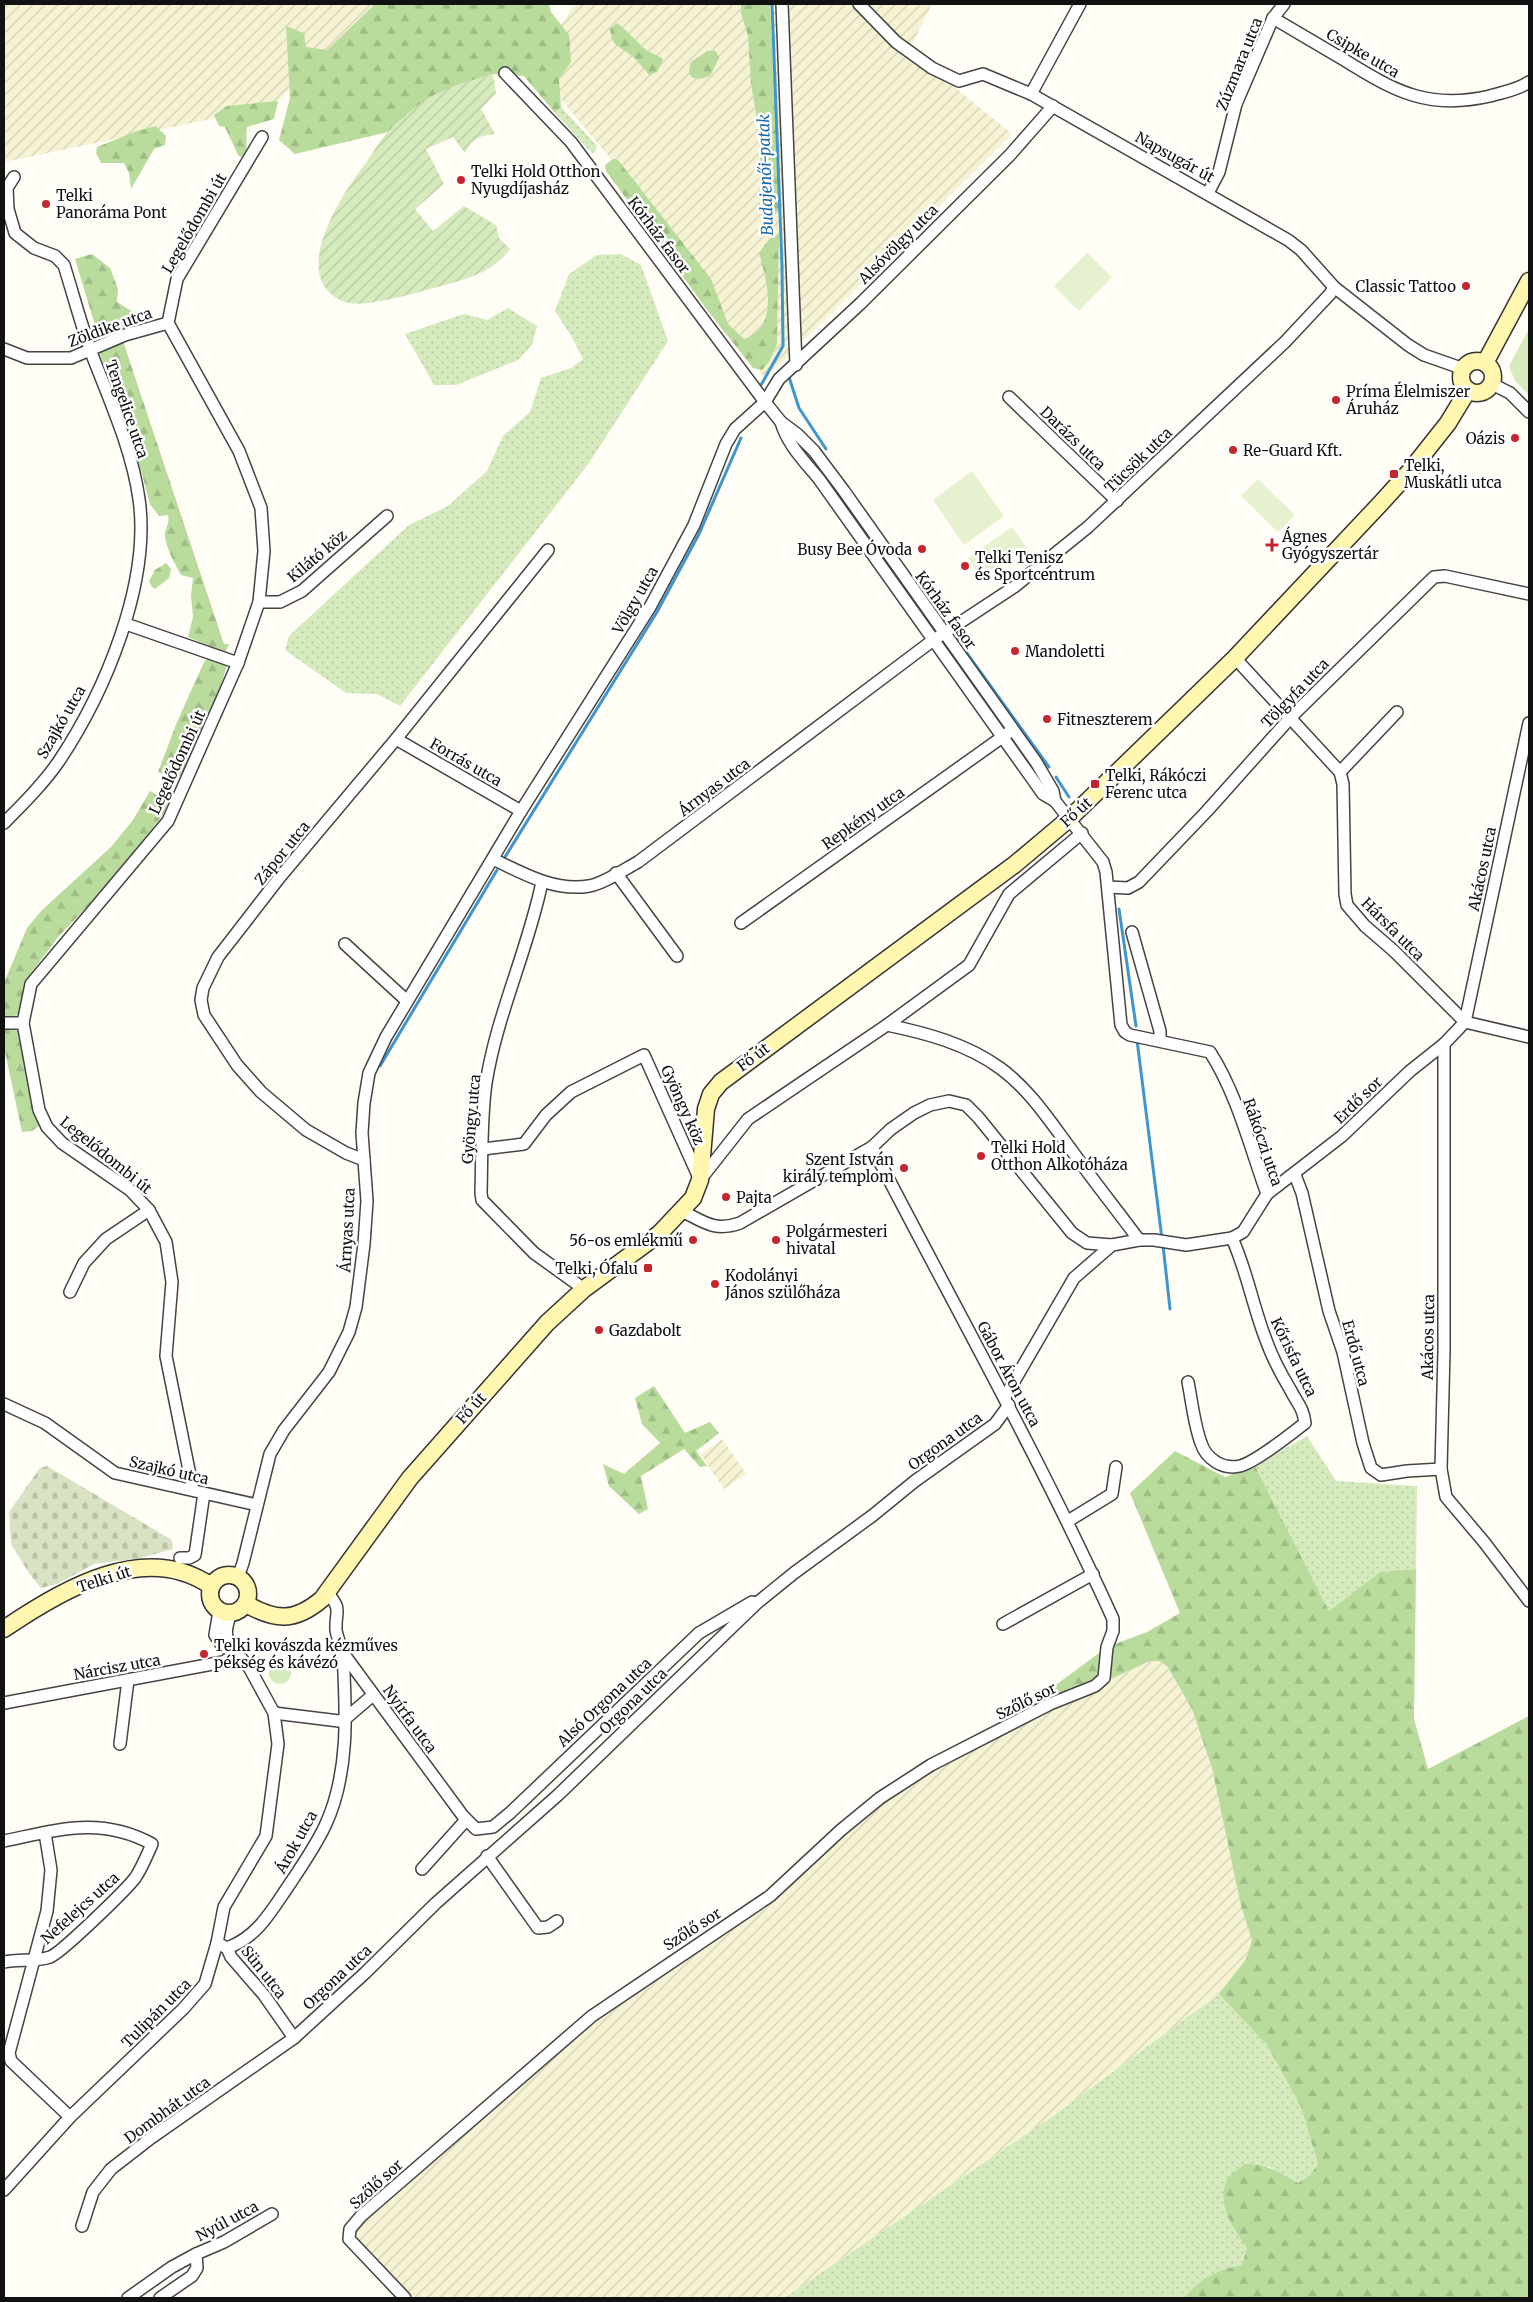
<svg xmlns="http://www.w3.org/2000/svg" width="1533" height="2302" viewBox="0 0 1533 2302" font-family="Merriweather,serif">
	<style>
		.farmland { fill: url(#farmland-furrows) }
		.grass { fill: url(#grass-dots) }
		.forest { fill: url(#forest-firs) }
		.cemetery { fill: url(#cemetery-stones) }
		.park { fill: #d5ebbd }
		.garden { fill: url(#garden-furrows) }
		.pitch { fill: #e6f2cf }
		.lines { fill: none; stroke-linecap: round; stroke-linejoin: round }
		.stream { stroke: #3f96cf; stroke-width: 3 }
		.minor-casing { stroke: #444; stroke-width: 14 }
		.secondary-casing { stroke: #333; stroke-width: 19 }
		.minor { stroke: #fff; stroke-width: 11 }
		.secondary { stroke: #fff6b0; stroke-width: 16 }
		.poi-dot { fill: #c4262e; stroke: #fff; stroke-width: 2 }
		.labels { text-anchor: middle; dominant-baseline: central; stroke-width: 5; stroke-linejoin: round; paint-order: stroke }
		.street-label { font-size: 15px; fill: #111; stroke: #fff }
		.poi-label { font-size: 15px; fill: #111; stroke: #fff; text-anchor: start }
		.water-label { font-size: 16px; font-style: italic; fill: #1768a6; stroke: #fff }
	</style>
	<defs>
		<pattern id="farmland-furrows" width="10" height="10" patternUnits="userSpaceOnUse" patternTransform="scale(1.25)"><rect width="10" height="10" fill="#f6f3d4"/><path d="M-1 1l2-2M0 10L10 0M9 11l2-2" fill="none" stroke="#d2cfb5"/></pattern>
		<pattern id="grass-dots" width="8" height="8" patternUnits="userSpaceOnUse" patternTransform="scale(1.25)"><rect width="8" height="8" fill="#d5ebbd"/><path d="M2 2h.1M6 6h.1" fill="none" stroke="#b6c8a1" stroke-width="1.8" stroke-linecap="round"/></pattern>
		<pattern id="forest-firs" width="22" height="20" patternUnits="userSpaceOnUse" patternTransform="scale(1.25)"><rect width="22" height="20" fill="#b9dc9c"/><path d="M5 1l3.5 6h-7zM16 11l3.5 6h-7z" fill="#9ebc85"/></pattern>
		<pattern id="cemetery-stones" width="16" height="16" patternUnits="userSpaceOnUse" patternTransform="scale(1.25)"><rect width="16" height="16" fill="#d9e3c4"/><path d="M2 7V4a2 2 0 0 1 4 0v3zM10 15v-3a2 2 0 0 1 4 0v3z" fill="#b9c2a7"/></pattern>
		<pattern id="garden-furrows" width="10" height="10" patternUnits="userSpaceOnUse" patternTransform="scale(1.25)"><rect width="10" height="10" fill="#d5ebbd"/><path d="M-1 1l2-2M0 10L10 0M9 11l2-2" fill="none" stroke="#b6c8a1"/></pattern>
	</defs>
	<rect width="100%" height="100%" fill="#fffdf5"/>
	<g class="farmland">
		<polygon points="4,4 375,4 310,67 273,106 4,162"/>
		<polygon points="574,4 932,4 909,50 1012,134 765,379 610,158 535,68"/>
		<polygon points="722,1439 746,1474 724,1489 700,1454"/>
		<polygon points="1150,1661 1159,1661 1167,1666 1192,1709 1212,1768 1241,1906 1253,1940 1246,1959 1219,1994 1053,2116 784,2298 405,2298 349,2239 350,2229 592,2016 770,1896 880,1798 1104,1678 1109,1680"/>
	</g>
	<g class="grass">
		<polygon points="561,107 597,146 595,152 592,153 555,113"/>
		<polygon points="621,254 641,265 668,341 589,463 400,706 377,694 346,693 285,650 289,636 409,525 448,506 487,471 503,436 530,412 541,378 571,368 583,359 573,339 555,311 569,274 597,255"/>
		<polygon points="508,308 537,326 532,345 518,360 456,385 434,385 405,334 464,314 487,320"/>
		<polygon points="1307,1436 1336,1481 1417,1486 1416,1569 1380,1572 1329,1611 1255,1466"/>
		<path d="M1219,1994L1267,2045L1301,2107L1318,2164L1310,2175L1298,2183L1268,2166L1233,2228L1247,2248L1242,2265C1218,2269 1199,2279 1184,2298H784L1053,2116Z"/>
	</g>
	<g class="forest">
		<polygon points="375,4 549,4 551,12 569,35 571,62 559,79 561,107 555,113 524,76 493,74 458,85 425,100 388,132 295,154 279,140 290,98 286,26 304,33 306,47 327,50"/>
		<polygon points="741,4 770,4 780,209 768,222 762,220 759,130 751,84 748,36 741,13"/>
		<path d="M617,23C628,31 635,40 645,49C650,53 657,55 663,59L657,72L649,75C644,69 638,61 632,56C620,46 612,48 610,29Z"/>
		<polygon points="707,51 716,51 719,58 710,76 700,79 691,77 689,70 691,62"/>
		<path d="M278,101L274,119L247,127C245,140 249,148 244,160L238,155L225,127L219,126L214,115L227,106Z"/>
		<polygon points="156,126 166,136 165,145 154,149 131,189 129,173 124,163 101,163 96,153 97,147 137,131"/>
		<path d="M613,159L618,160L711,279L728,324L744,339C780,327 767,281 759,253L770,238L779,234L777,344L769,362L762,370L753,368L708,311L606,171L605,165Z"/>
		<polygon points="92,254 110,268 118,289 117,302 133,312 149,315 153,320 98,335 75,259"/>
		<path d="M123,341L224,644H229L225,653L188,637L193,617L191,596L193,578L181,575C176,566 164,544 165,534C166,526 170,523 168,515L159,516L150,504L142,474L98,348Z"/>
		<polygon points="166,563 171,569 169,578 155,589 152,587 149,581 155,570"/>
		<path d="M211,656L227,665C217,703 199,739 184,775L174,779L158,772L177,722L204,662Z"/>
		<polygon points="150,791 168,802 164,813 120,872 59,936 31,973 20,1014 9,1018 4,1016 4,983 27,928 42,910 111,847 133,820"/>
		<polygon points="6,1029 20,1031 39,1126 32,1131 22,1132 4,1047 4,1031"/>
		<polygon points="654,1386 685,1433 710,1422 719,1433 696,1451 707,1466 700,1467 684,1449 641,1476 648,1509 639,1514 609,1486 603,1464 624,1474 660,1443 642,1424 635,1398"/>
		<path d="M1175,1451L1225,1477L1255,1466L1329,1611L1380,1572L1416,1569L1414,1719L1428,1769L1529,1716V2298H1184C1199,2279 1218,2269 1242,2265L1247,2248C1234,2230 1216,2204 1227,2180C1229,2175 1239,2169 1244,2164C1268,2164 1278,2172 1298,2183L1310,2175L1318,2164L1301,2107L1267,2045L1219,1994L1246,1959L1252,1940L1241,1906L1212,1768L1192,1709L1167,1666L1159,1661H1150L1109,1680L1104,1678L1050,1704L1045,1693L1107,1647L1147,1632L1180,1613L1130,1493Z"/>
	</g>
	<polygon class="cemetery" points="47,1466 172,1540 173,1549 140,1558 94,1564 57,1584 41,1588 29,1573 11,1544 9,1512 40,1468"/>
	<g class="park">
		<polygon points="1529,329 1529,395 1515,381 1509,366"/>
		<circle cx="280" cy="1673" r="11"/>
	</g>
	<path class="garden" d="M493,74L496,93L481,109L495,134C480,135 472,139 465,153L453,137L426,149L444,184L415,209L433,231L464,206L496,225L499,238L510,249C491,276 457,281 427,290C408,295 363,308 345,302C284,278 344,191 368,160C374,151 380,140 388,132C398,121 413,108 425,100C445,88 470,81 493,74Z"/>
	<g class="pitch">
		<polygon points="1087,253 1112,277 1079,311 1054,286"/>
		<polygon points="972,471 1004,516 964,545 933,500"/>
		<polygon points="1258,479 1295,515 1278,532 1241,496"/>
		<polygon points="1012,527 1027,548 982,579 968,558"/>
	</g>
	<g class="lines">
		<g class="stream">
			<polyline points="789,377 799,408 826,449"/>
			<polyline points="761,385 783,346 782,266 772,4"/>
			<polyline points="936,610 947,625"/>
			<polyline points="953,634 1049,767"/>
			<polyline points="1056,777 1069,797"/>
			<polyline points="505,857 657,612 699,534 741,438"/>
			<polyline points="1119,909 1136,1026"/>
			<polyline points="1137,1040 1162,1239"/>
			<polyline points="380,1066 497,870"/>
			<polyline points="1163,1245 1170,1309"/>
		</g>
		<g class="minor-casing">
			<g id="minor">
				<polyline points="782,4 796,365"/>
				<polyline points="859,4 896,42 932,68 959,81 983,74 1031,94 1288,240 1301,250 1334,287 1408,345 1424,355 1464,369"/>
				<path d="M1273,18C1297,32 1322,47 1346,61C1396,92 1429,110 1490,96C1503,92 1518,90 1529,82"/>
				<polyline points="505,73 571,142 765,402 781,422 797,434 814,451 844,491 1036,762 1053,791 1055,801"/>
				<polyline points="1031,94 1080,4"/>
				<polyline points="1208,193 1219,172 1236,104 1273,18 1284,4"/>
				<polyline points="4,349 27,358 71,358 125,335 168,323"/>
				<polyline points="1492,384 1510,393 1529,412"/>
				<polyline points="1009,397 1117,501"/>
				<path d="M781,422C787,444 805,462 819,479L1043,794L1055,801L1103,862L1106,872L1121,1025L1125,1032L1130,1035L1210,1052C1237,1094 1250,1147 1267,1194L1243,1232L1232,1238L1186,1245L1154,1240H1139L1112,1245L1074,1278L1005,1397"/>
				<polyline points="259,602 280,602 302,591 387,516"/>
				<polyline points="126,624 238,663"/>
				<polyline points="1235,658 1340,772 1343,784 1345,894 1347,905 1365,926 1394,951 1465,1022 1529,1037"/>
				<polyline points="396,739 521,811"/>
				<polyline points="1340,772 1397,712"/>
				<path d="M4,823C23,804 44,783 59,761C105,692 151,583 139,499C132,449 109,399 91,352C81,324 73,294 64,265L55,256L34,248L15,233L8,209L7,188L14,177"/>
				<path d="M493,859C522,873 555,892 589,886C603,884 625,869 638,862L932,641L1014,587L1088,527L1285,342L1330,294L1334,287"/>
				<polyline points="616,873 677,956"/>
				<path d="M542,882C528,950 497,1014 486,1083C481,1119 482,1157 481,1193L482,1200L534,1253L584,1289"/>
				<polyline points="1108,887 1128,888 1139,882 1207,811 1291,717 1434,577 1445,576 1529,594"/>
				<polyline points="741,923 1008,733"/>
				<polyline points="1132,932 1160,1031 1160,1040"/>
				<polyline points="345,944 407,1001"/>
				<polyline points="1465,1022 1529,723"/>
				<polyline points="4,1023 23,1023"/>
				<path d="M887,1025C926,1033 967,1044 1000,1068C1029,1089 1049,1120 1070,1148C1092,1179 1116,1209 1139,1240"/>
				<polyline points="1444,1044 1444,1351 1441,1469 1446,1497 1484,1542 1529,1601"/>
				<polyline points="483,1149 524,1144 546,1115 571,1092 644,1055 700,1180 748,1119 887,1025 969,965 1009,894 1082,833"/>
				<polyline points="364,1160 346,1153 306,1130 261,1092 237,1065 204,1015 201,1000 203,988 218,957 280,877 396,739 548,550"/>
				<polyline points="1295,1175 1302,1193 1329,1311 1343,1352 1363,1443 1371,1468 1381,1475 1407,1471 1441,1469"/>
				<polyline points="1267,1194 1342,1136 1410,1071 1444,1044 1465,1022"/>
				<path d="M682,1211C704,1222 715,1232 740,1223L872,1147L891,1129L914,1113L930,1105L949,1101L966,1105L978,1117L1072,1233L1087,1243L1112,1245"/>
				<polyline points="70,1292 84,1263 106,1239 149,1210"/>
				<path d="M1188,1382C1192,1402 1194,1424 1201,1443C1206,1459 1223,1470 1240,1466C1256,1462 1291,1434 1305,1423C1303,1407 1297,1403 1290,1389C1281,1374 1272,1357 1266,1340C1253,1307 1247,1271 1232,1238"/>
				<polyline points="4,1404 45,1423 115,1473 257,1505"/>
				<polyline points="193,1490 166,1356 172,1282 166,1242 149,1210 130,1190 62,1143 47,1127 39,1110 23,1023 31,984 168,821 238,663 259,602 264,551 261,508 239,451 168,323 177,279 262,137"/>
				<polyline points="1068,1521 1112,1494 1116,1467"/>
				<polyline points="180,1558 189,1558 195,1555 204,1493"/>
				<polyline points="238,1577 243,1563 270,1454 284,1430 329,1372 349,1332 356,1307 364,1244 367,1201 362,1133 364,1103 369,1073 386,1037 521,811 650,607 694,525 726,444 735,429 765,402 779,379 861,303 1010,155 1053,106"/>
				<path d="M327,1592C343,1611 335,1610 336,1630C337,1637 341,1646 343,1653L463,1816L476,1829L493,1827L510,1813L699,1633L752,1602L755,1603"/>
				<path d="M231,1613C225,1630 224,1635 233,1651"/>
				<polyline points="1003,1624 1093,1574"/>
				<polyline points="4,1703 223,1662 235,1655"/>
				<polyline points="274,1713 339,1721 345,1719 373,1695"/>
				<polyline points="120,1744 128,1680"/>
				<polyline points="45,1833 51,1870 47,1911 9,2053 11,2061 70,2117"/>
				<path d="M4,1841C58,1830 100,1816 152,1844C147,1855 142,1868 135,1878C126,1890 60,1954 50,1957C36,1962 19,1959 4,1962"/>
				<polyline points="487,1856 538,1928 548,1927 557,1921"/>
				<polyline points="422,1869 466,1820"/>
				<path d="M217,1943L227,1948C255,1938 269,1915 285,1891C299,1870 314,1849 325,1826C350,1773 346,1710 343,1653"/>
				<polyline points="227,1948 231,1957 264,1995 294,2038"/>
				<polyline points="4,2190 70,2117 183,2009 205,1984 217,1943 224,1907 266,1836 278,1744 274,1713 250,1669 242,1659 221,1644 215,1635 219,1611"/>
				<polyline points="82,2226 93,2192 111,2169 151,2138 294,2038 365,1973 436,1903 558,1795 757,1603 794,1573 872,1516 915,1481 995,1424 1009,1405"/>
				<polyline points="128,2298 172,2267 196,2254 224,2242 272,2214"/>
				<polyline points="160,2298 192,2276 197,2268 196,2254"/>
				<path d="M405,2298L349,2239L350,2229L361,2216L592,2016L770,1896L841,1830L880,1798L931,1765L1050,1704L1095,1686L1104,1678L1107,1647L1113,1631V1619C1040,1458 953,1304 872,1147"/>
			</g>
		</g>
		<g class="secondary-casing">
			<g id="secondary">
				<circle cx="1477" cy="377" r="16"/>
				<polyline points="1485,363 1529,281"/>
				<circle cx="229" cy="1594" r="19"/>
				<path d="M246,1604C276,1621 295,1622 322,1599L410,1478L547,1323L584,1289L659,1234L693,1198L700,1180L706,1109L711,1094L721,1082L1014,865L1070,818L1235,658L1381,503L1410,471L1448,423L1468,390"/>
				<path d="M4,1629C61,1590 145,1540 211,1586"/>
			</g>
		</g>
		<use href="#minor" class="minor"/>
		<use href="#secondary" class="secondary"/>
	</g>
	<g class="poi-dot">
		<circle cx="461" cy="180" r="5"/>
		<circle cx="46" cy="204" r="5"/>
		<circle cx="1466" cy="286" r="5"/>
		<circle cx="1336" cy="400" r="5"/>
		<circle cx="1515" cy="438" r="5"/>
		<circle cx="1233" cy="450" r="5"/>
		<rect x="1389" y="469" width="10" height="10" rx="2.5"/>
		<path d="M1269.5 537.5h5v5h5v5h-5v5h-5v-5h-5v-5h5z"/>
		<circle cx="922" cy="549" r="5"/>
		<circle cx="965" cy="566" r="5"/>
		<circle cx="1015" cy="651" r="5"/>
		<circle cx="1047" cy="719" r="5"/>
		<rect x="1090" y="779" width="10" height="10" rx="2.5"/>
		<circle cx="981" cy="1156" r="5"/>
		<circle cx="904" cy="1168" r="5"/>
		<circle cx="726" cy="1197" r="5"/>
		<circle cx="693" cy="1240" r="5"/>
		<circle cx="776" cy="1240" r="5"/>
		<rect x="643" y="1263" width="10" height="10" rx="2.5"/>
		<circle cx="715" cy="1284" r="5"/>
		<circle cx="599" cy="1330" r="5"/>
		<circle cx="204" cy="1654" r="5"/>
	</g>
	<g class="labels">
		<g class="street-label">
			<text transform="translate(1363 53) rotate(30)">Csipke utca</text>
			<text transform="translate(1239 64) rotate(-68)">Zúzmara utca</text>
			<text transform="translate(1175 157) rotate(29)">Napsugár út</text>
			<text transform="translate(194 223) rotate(-60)">Legelődombi út</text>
			<text transform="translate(659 235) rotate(53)">Kórház fasor</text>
			<text transform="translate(898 244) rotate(-45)">Alsóvölgy utca</text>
			<text transform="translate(110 327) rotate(-20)">Zöldike utca</text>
			<text transform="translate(127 409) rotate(71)">Tengelice utca</text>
			<text transform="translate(1073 438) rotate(44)">Darázs utca</text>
			<text transform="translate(1138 460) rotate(-44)">Tücsök utca</text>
			<text transform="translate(317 556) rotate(-40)">Kilátó köz</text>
			<text transform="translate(635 600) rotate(-60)">Völgy utca</text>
			<text transform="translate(946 610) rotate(54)">Kórház fasor</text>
			<text transform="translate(1295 693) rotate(-46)">Tölgyfa utca</text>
			<text transform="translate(61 722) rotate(-60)">Szajkó utca</text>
			<text transform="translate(177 762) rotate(-65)">Legelődombi út</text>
			<text transform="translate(466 762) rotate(30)">Forrás utca</text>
			<text transform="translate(714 787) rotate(-37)">Árnyas utca</text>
			<text transform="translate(1076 812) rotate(-42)">Fő út</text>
			<text transform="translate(863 818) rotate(-35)">Repkény utca</text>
			<text transform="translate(282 853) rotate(-51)">Zápor utca</text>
			<text transform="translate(1482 869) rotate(-78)">Akácos utca</text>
			<text transform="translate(1393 929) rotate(45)">Hársfa utca</text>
			<text transform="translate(753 1057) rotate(-37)">Fő út</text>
			<text transform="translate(1358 1100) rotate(-44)">Erdő sor</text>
			<text transform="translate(683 1105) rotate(66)">Gyöngy köz</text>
			<text transform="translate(471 1119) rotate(-85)">Gyöngy utca</text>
			<text transform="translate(1263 1142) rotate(71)">Rákóczi utca</text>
			<text transform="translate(106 1155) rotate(39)">Legelődombi út</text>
			<text transform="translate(347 1230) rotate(-87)">Árnyas utca</text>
			<text transform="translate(1428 1337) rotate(-89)">Akácos utca</text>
			<text transform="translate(1356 1353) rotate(75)">Erdő utca</text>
			<text transform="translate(1294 1357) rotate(64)">Kőrisfa utca</text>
			<text transform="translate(1009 1374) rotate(62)">Gábor Áron utca</text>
			<text transform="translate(471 1408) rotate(-48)">Fő út</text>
			<text transform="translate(945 1441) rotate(-36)">Orgona utca</text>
			<text transform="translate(169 1470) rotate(13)">Szajkó utca</text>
			<text transform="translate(104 1579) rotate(-18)">Telki út</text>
			<text transform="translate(117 1667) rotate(-10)">Nárcisz utca</text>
			<text transform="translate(633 1701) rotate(-44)">Orgona utca</text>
			<text transform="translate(1026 1701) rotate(-26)">Szőlő sor</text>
			<text transform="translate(604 1702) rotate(-43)">Alsó Orgona utca</text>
			<text transform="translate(410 1719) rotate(54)">Nyírfa utca</text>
			<text transform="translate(296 1842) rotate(-61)">Árok utca</text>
			<text transform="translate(80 1908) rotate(-42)">Nefelejcs utca</text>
			<text transform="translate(692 1929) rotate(-33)">Szőlő sor</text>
			<text transform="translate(264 1972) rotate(52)">Sün utca</text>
			<text transform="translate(337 1977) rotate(-43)">Orgona utca</text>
			<text transform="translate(156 2013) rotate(-45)">Tulipán utca</text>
			<text transform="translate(167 2110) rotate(-36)">Dombhát utca</text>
			<text transform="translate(376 2184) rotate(-42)">Szőlő sor</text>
			<text transform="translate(227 2221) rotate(-28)">Nyúl utca</text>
		</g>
		<g class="poi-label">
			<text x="471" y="171">Telki Hold Otthon<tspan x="471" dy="17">Nyugdíjasház</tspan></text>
			<text x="56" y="195">Telki<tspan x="56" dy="17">Panoráma Pont</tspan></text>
			<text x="1456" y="286" text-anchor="end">Classic Tattoo</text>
			<text x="1346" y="391">Príma Élelmiszer<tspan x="1346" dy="17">Áruház</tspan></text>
			<text x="1505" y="438" text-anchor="end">Oázis</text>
			<text x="1243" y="450">Re-Guard Kft.</text>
			<text x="1404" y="465">Telki,<tspan x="1404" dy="17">Muskátli utca</tspan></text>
			<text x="1282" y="536">Ágnes<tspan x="1282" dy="17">Gyógyszertár</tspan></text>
			<text x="912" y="549" text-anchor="end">Busy Bee Óvoda</text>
			<text x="975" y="557">Telki Tenisz<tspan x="975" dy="17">és Sportcentrum</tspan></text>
			<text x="1025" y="651">Mandoletti</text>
			<text x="1057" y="719">Fitneszterem</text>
			<text x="1105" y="775">Telki, Rákóczi<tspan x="1105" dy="17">Ferenc utca</tspan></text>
			<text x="991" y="1147">Telki Hold<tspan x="991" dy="17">Otthon Alkotóháza</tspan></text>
			<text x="894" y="1159" text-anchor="end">Szent István<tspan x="894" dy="17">király templom</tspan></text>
			<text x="736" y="1197">Pajta</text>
			<text x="786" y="1231">Polgármesteri<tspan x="786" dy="17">hivatal</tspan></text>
			<text x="683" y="1240" text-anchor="end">56-os emlékmű</text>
			<text x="638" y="1268" text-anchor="end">Telki, Ófalu</text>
			<text x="725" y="1275">Kodolányi<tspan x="725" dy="17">János szülőháza</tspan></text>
			<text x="609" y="1330">Gazdabolt</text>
			<text x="214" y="1645">Telki kovászda kézműves<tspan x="214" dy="17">pékség és kávézó</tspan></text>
		</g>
		<g class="water-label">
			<text transform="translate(765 175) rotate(-92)">Budajenői-patak</text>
		</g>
	</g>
	<rect width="1533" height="2302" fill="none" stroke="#111111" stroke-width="10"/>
</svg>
